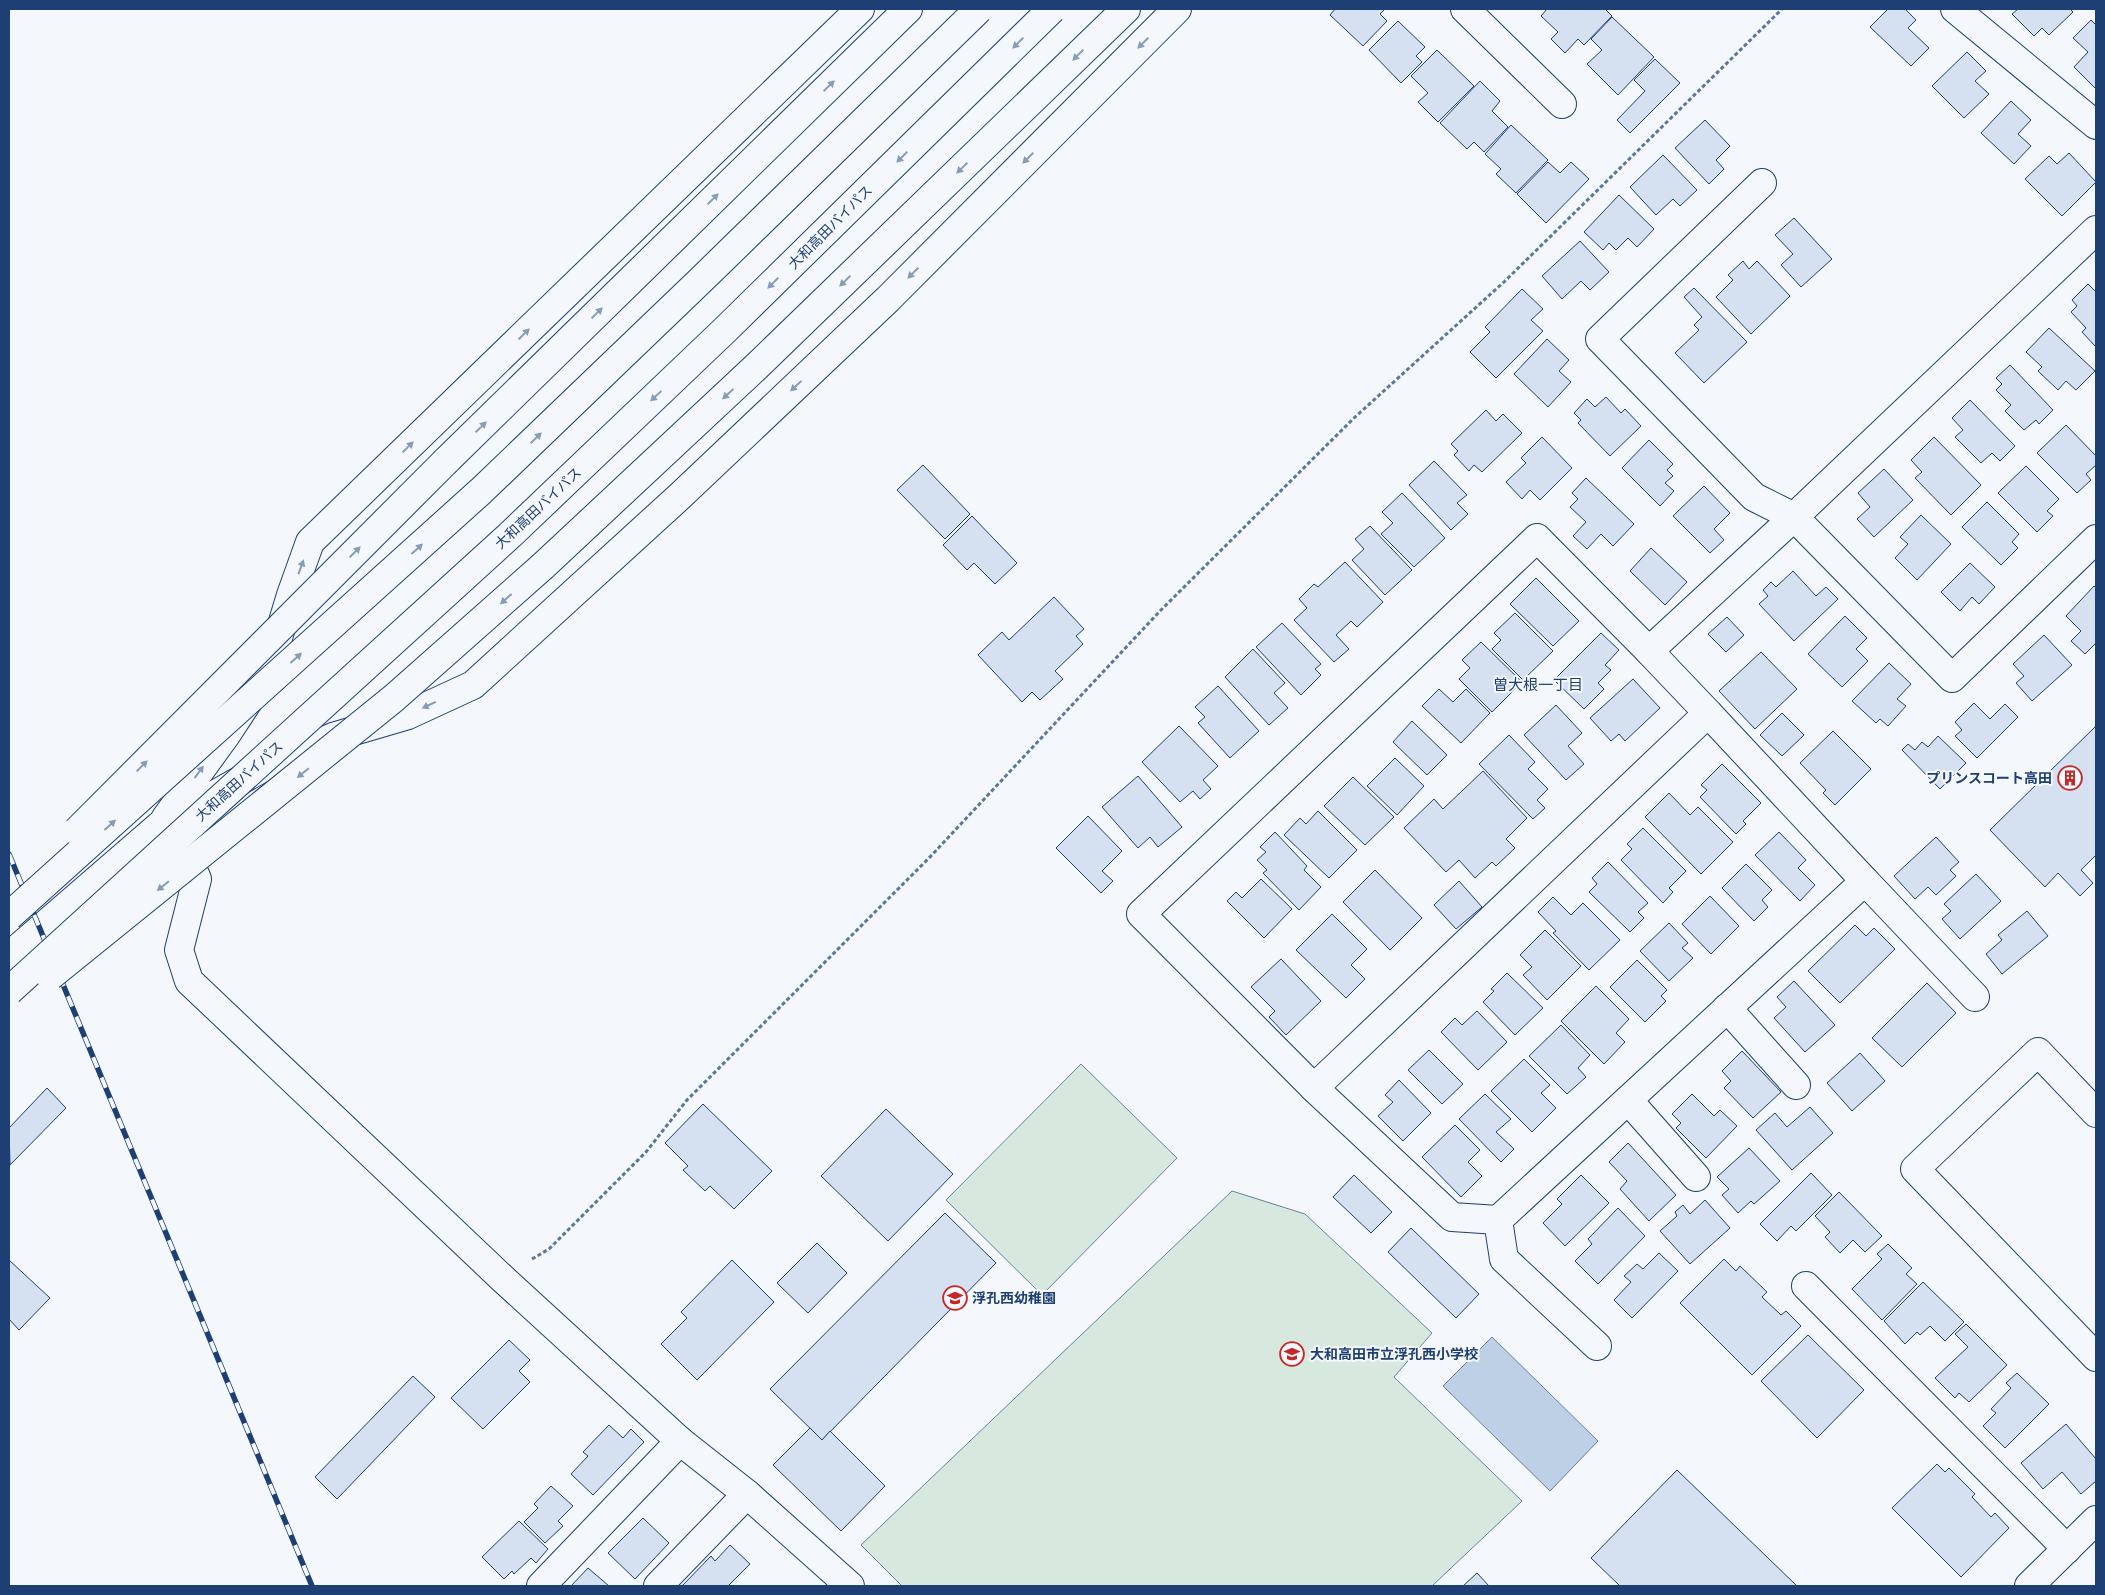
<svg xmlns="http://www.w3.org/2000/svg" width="2105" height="1595" viewBox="0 0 2105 1595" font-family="'IBM Plex Sans','Noto Sans JP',sans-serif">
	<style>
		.green { fill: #d7e8df; stroke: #687fa3 }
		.water { fill: #bed0e5; stroke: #687fa3 }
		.building { fill: #d5e0f0; stroke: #1d3f73 }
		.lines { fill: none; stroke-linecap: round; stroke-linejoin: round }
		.minor-casing { stroke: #1d3f73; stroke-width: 30 }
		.trunk-casing { stroke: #1d3f73; stroke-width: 30 }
		.path { stroke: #5e769c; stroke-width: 3; stroke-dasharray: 4 2.5; stroke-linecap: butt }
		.minor { stroke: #f4f7fb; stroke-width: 28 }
		.trunk { stroke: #f4f7fb; stroke-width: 28 }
		.rail-casing { stroke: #1d3f73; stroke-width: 5.5 }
		.rail { stroke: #f4f7fb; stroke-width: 4; stroke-dasharray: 11; stroke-linecap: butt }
		.trunk-bridge-casing { stroke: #1d3f73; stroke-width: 30; stroke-linecap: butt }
		.trunk-bridge { stroke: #f4f7fb; stroke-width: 28 }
		.oneway { fill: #889bb7 }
		.labels { text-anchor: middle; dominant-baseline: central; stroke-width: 4; stroke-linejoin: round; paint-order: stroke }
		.street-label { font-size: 14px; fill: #1d3f73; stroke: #f4f7fb }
		.poi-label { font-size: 14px; font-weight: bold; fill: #1d3f73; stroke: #f4f7fb; text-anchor: start }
		.neighbourhood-label { font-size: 15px; fill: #1d3f73; stroke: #f4f7fb }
	</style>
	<rect width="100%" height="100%" fill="#f4f7fb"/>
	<g class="green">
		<polygon points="1081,1064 1177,1158 1042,1295 946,1200"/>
		<polygon points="1232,1191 1305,1214 1432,1333 1394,1377 1522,1501 1432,1586 902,1586 861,1545"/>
	</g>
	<polygon class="water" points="1492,1337 1598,1441 1550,1491 1443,1386"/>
	<g class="building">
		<polygon points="1335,9 1385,9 1380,14 1387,21 1363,46 1330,15"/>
		<polygon points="1547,9 1605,9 1612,16 1584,45 1578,39 1565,53 1551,39 1558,32 1541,16"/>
		<polygon points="1888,9 1905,9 1916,20 1908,28 1929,48 1911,66 1870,27"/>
		<polygon points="2018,9 2070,9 2073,12 2049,35 2042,28 2034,36 2012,14"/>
		<polygon points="1612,17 1654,57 1618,95 1587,64 1602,50 1591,39"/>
		<polygon points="2091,20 2096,25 2096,89 2074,67 2088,52 2073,38"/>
		<polygon points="1398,21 1425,47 1416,56 1422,62 1401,83 1369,50"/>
		<polygon points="1437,50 1474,86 1438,122 1418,102 1428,93 1411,76"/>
		<polygon points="1967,52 1986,71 1975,81 1989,94 1964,118 1932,86"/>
		<polygon points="1655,59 1680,83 1630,133 1617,120 1645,91 1634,80"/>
		<polygon points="1480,81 1500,101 1492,111 1508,127 1484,152 1474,142 1467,149 1440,123"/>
		<polygon points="2011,101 2031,120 2018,134 2031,146 2014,164 1981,133"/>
		<polygon points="1705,120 1730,146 1716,160 1724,169 1709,184 1675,148"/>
		<polygon points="1511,125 1548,160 1516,193 1496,174 1501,169 1485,154"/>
		<polygon points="2069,153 2096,182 2062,216 2025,179 2049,156 2057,164"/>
		<polygon points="1663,155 1697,190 1680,206 1673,199 1656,215 1630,187"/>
		<polygon points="1548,162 1560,173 1571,162 1589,179 1546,223 1517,194"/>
		<polygon points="1619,195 1654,229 1637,247 1628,238 1616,250 1609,243 1603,250 1584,232"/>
		<polygon points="1794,218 1832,259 1801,287 1781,265 1793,254 1775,235"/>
		<polygon points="1580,241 1609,272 1590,290 1581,281 1562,299 1542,276"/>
		<polygon points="1743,261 1749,269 1757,261 1790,296 1751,334 1716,297 1733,280 1728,275"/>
		<polygon points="2088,284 2096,292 2096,347 2082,332 2086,328 2071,312 2077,306 2072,300"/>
		<polygon points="1694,288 1747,342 1704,383 1675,353 1699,330 1694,325 1702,317 1684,297"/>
		<polygon points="1522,289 1543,309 1531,320 1543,331 1496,378 1470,352 1490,332 1485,327"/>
		<polygon points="2049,328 2095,371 2076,390 2066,381 2058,390 2038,371 2042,367 2026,352"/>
		<polygon points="1547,339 1569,360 1559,371 1571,382 1548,407 1514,374"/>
		<polygon points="2010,365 2053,410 2039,424 2036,420 2024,430 2005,411 2011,405 1996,390 2002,384 1996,378"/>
		<polygon points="1606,397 1621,413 1625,409 1641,426 1610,456 1578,423 1581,420 1574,413 1587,399 1595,407"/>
		<polygon points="1970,400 2015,446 2000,461 1992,453 1981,463 1955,437 1963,430 1952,418"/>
		<polygon points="1486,410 1496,421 1503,414 1522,433 1482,472 1474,465 1469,471 1454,455 1458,451 1451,444"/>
		<polygon points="2066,425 2096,456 2096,465 2086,474 2091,480 2077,493 2037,453"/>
		<polygon points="1542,437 1572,468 1540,500 1530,490 1522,499 1506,482 1526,463 1521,458"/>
		<polygon points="1934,437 1981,485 1951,515 1915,478 1922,472 1911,460"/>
		<polygon points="1649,440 1673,464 1667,470 1673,476 1665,483 1674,491 1660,506 1622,468"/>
		<polygon points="1434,461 1467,495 1457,503 1468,514 1451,530 1409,485"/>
		<polygon points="923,465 970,514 945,539 897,490"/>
		<polygon points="2026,466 2059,499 2047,511 2053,516 2037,532 1998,493"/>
		<polygon points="1884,469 1913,500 1874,537 1857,519 1870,507 1858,493"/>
		<polygon points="1586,478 1634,524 1613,546 1601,534 1587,549 1573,536 1586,522 1570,507 1578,499 1572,493"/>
		<polygon points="1704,486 1730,513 1714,529 1724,540 1710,553 1673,516"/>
		<polygon points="1402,493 1445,538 1414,567 1381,534 1393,523 1382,512"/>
		<polygon points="1987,502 2019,534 2012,542 2018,548 2001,565 1962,527"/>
		<polygon points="1921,515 1951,544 1917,580 1895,558 1908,544 1900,537"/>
		<polygon points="972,516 1017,563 995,584 974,563 967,570 943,545"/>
		<polygon points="1370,526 1412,570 1385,595 1352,560 1364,549 1355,539"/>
		<polygon points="1651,548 1687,582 1665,605 1630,571"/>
		<polygon points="1345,562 1383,602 1357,627 1351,621 1336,635 1349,649 1334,662 1294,620 1307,608 1299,599 1314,584 1318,587"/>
		<polygon points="1970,563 1995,587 1979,604 1972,597 1960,611 1941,592"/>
		<polygon points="1793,571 1816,596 1826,587 1838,599 1794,641 1759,604 1768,596 1763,590 1771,582 1776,587"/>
		<polygon points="1536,578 1579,621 1553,646 1510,604"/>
		<polygon points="2094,586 2096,588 2096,643 2085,654 2071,641 2081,631 2066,616"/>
		<polygon points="1054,597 1084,629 1076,636 1083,644 1055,671 1063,679 1040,700 1032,692 1022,702 978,655 1002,632 1009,640"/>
		<polygon points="1515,613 1553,651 1523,680 1492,649 1501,640 1494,633"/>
		<polygon points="1845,616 1867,638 1856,649 1868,661 1842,687 1808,654"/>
		<polygon points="1727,617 1744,635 1726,652 1708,634"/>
		<polygon points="1282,623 1321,664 1315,669 1321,675 1301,695 1256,647"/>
		<polygon points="1601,633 1619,650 1605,665 1611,670 1598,683 1604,689 1584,709 1554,680"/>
		<polygon points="2044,635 2072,665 2032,701 2016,683 2024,676 2013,664"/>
		<polygon points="1481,642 1522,682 1492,712 1459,679 1470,668 1462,660"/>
		<polygon points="1253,649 1285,683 1274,693 1288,708 1269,725 1225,677"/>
		<polygon points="1761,652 1797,689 1755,729 1719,691"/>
		<polygon points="1889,663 1911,684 1897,699 1906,706 1888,726 1880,719 1876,723 1852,701"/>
		<polygon points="1633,679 1660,708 1625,741 1619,734 1611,741 1590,718"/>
		<polygon points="1218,686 1259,731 1230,758 1198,723 1205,717 1195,707"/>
		<polygon points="1439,689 1453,702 1466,689 1490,713 1461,743 1422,706"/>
		<polygon points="1974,703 1990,719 2005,704 2018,717 1977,758 1955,736 1962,730 1955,722"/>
		<polygon points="1556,705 1582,733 1568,746 1584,764 1566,780 1524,735"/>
		<polygon points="1782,713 1804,735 1782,756 1760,735"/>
		<polygon points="1412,721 1447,755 1427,775 1393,742"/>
		<polygon points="1179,726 1218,766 1203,780 1211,789 1200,799 1193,791 1180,802 1142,762"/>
		<polygon points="2096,726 2096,855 2081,870 2093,883 2080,896 2058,873 2045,887 1990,830"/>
		<polygon points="1833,731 1871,769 1835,805 1823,793 1826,790 1800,763"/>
		<polygon points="1509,735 1535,762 1528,769 1548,789 1537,800 1545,808 1533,819 1479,764"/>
		<polygon points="1938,736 1966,763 1940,789 1902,750 1908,744 1915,750 1922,742 1928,747"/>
		<polygon points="1395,758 1424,786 1397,815 1367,786"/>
		<polygon points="1722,764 1761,803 1743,821 1746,824 1736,834 1700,797 1707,790 1701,785"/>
		<polygon points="1483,771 1527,818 1506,839 1515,848 1496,866 1492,862 1475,878 1459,860 1446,872 1404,828 1434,799 1443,809"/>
		<polygon points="1138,776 1182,827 1158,847 1150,837 1138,848 1102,807"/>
		<polygon points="1353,777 1394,817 1365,845 1324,806"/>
		<polygon points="1669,793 1690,815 1698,807 1733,842 1701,874 1645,817"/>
		<polygon points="1318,811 1357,850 1329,878 1284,835 1300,818 1306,824"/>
		<polygon points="1088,816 1122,851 1102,871 1113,881 1101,893 1056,848"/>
		<polygon points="1643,828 1686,871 1669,888 1673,892 1663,903 1621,860 1632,849 1627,844"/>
		<polygon points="1275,832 1307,866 1304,870 1321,887 1299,910 1263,873 1267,870 1257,860 1266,852 1260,847"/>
		<polygon points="1779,832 1806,860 1798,868 1815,885 1800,901 1755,855"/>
		<polygon points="1936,837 1959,862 1950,870 1956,876 1936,895 1928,887 1915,899 1894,876"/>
		<polygon points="1608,862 1648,903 1638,912 1644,918 1630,932 1589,892 1597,884 1592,878"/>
		<polygon points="1746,864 1772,890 1762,900 1768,907 1754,921 1722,888"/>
		<polygon points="1375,870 1422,918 1390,950 1343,902"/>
		<polygon points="1976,874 2001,901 1960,939 1942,919 1951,911 1944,904"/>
		<polygon points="1261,879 1292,909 1264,938 1227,901 1236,892 1242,898"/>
		<polygon points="1459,881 1482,907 1456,929 1434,905"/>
		<polygon points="1710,896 1739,926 1711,954 1682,924"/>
		<polygon points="1553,897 1571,915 1583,903 1620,940 1589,970 1553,933 1556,931 1538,912"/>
		<polygon points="2027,911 2048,936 2002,974 1986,954 2002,940 1998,935"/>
		<polygon points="1332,914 1367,949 1351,965 1365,979 1346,998 1296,950"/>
		<polygon points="1669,923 1688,943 1682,948 1693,958 1669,981 1640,951"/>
		<polygon points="1855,925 1866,936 1874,928 1895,949 1840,1003 1808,971"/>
		<polygon points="1545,930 1581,966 1547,1000 1523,975 1532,967 1520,955"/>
		<polygon points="1281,959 1321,1001 1286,1035 1269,1017 1275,1011 1251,987"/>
		<polygon points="1637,960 1667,990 1661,996 1666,1001 1645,1022 1610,987"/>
		<polygon points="1507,973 1543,1008 1515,1035 1483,1002 1494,991 1491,989"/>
		<polygon points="1794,981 1835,1025 1805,1052 1774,1018 1786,1007 1777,997"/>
		<polygon points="1927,983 1956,1013 1902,1067 1872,1038"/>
		<polygon points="1596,986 1629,1019 1616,1033 1625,1042 1604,1064 1561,1021"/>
		<polygon points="1477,1011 1507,1042 1478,1070 1441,1032 1455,1018 1462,1025"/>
		<polygon points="1561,1025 1590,1055 1578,1068 1586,1077 1567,1094 1529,1056"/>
		<polygon points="1429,1050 1463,1084 1442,1104 1408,1070"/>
		<polygon points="1742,1051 1781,1092 1753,1118 1724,1088 1731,1081 1722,1071"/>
		<polygon points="1860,1053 1885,1081 1852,1111 1827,1083"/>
		<polygon points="1524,1059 1550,1085 1541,1093 1556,1108 1532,1132 1491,1091"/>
		<polygon points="1399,1080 1431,1113 1403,1141 1378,1116 1393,1102 1385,1095"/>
		<polygon points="47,1088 66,1108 10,1165 9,1128"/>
		<polygon points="1485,1094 1511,1119 1496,1132 1514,1149 1501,1162 1459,1119"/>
		<polygon points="1692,1094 1714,1116 1720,1110 1737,1126 1706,1158 1676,1128 1681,1123 1672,1114"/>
		<polygon points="703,1104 772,1171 734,1209 710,1186 705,1191 683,1170 688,1166 665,1143"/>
		<polygon points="1810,1107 1833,1133 1792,1170 1756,1130 1775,1113 1787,1127"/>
		<polygon points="886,1109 953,1174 888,1241 821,1176"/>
		<polygon points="1455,1125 1480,1150 1468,1162 1482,1176 1461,1197 1422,1157"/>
		<polygon points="1628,1143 1676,1195 1649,1221 1620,1189 1627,1181 1609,1162"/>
		<polygon points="1749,1148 1780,1181 1754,1204 1751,1201 1738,1213 1722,1195 1729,1189 1717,1177"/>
		<polygon points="1811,1173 1832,1195 1796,1231 1791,1226 1777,1241 1760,1224"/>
		<polygon points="1354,1175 1392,1212 1371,1233 1333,1197"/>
		<polygon points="1581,1175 1609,1203 1565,1246 1543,1223 1562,1204 1557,1199"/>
		<polygon points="1839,1192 1882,1236 1865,1252 1853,1240 1840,1253 1825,1237 1830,1232 1815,1216"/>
		<polygon points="1705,1200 1730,1228 1690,1264 1660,1231 1677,1216 1675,1212 1683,1205 1690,1214"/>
		<polygon points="1618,1208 1645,1236 1598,1284 1575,1261 1592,1244 1588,1239"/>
		<polygon points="945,1213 996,1263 822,1440 770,1389"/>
		<polygon points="1411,1228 1479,1294 1456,1318 1388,1252"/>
		<polygon points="817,1243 847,1273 808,1313 777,1283"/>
		<polygon points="1888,1244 1912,1268 1906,1274 1917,1284 1882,1320 1852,1289 1882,1259 1877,1254"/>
		<polygon points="1659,1253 1678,1271 1632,1318 1614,1300 1631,1282 1624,1276 1637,1264 1643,1269"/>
		<polygon points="1724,1259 1736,1271 1740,1266 1767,1292 1762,1297 1781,1315 1786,1311 1801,1326 1752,1375 1680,1303"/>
		<polygon points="9,1260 50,1298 19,1330 9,1319"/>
		<polygon points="732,1260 774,1302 697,1380 661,1344 687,1318 681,1312"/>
		<polygon points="1923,1282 1964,1322 1945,1341 1930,1326 1920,1335 1917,1332 1905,1344 1884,1321"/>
		<polygon points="1966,1324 2007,1365 1969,1402 1959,1393 1955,1398 1935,1378 1968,1347 1955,1334"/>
		<polygon points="1808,1335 1864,1390 1817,1438 1761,1381"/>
		<polygon points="509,1340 530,1360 519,1371 530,1382 483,1429 451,1398"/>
		<polygon points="2017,1373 2049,1404 2005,1448 1983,1426 1996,1413 1991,1409 2011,1388 2006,1383"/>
		<polygon points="413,1376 435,1397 337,1499 315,1477"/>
		<polygon points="2066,1424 2096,1459 2096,1481 2081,1494 2062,1472 2043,1489 2021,1463"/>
		<polygon points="609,1425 623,1438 631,1429 644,1442 593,1495 571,1474 588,1456 583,1452"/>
		<polygon points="810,1428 822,1440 830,1431 885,1486 841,1531 773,1465"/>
		<polygon points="1937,1464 1945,1472 1949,1468 1975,1494 1972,1497 1991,1517 1995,1513 2009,1528 1961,1577 1892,1508"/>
		<polygon points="1677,1470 1797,1586 1620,1586 1591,1558"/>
		<polygon points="551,1486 573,1506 558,1521 563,1526 545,1543 524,1522 538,1508 534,1504"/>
		<polygon points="643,1518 669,1543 635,1579 608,1553"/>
		<polygon points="519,1521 548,1549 536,1563 531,1558 514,1574 512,1571 504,1579 482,1557"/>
		<polygon points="730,1545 750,1564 728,1586 682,1586 711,1556 715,1561"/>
		<polygon points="588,1568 609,1586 571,1586"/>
		<polygon points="1477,1573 1489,1586 1463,1586"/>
	</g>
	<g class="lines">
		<g class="minor-casing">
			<g id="minor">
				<polyline points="1465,9 1562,104"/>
				<polyline points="1955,9 2096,125"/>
				<polyline points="1762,183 1600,339 1754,497 1794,517 1952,678 2096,539"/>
				<polygon points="1708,713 1865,881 1498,1220 1452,1217 1314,1088"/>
				<polyline points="1708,713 1649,651 1794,517 2096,230"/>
				<polyline points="165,819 226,735 268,671 291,595 310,542 860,9"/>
				<polyline points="179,844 184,849 197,879 179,950 189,981 502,1278 680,1441 747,1494 850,1586"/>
				<polyline points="1865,881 1975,997"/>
				<polyline points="9,956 159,826 264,767 333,737 408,715 473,685 680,496 888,299 1177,9"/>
				<polyline points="1727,1008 1796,1085"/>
				<polyline points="1314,1088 1141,914 1537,538 1649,651"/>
				<polyline points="1628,1100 1696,1177"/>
				<polyline points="2096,1113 2038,1052 1915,1169 2096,1357"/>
				<polyline points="1498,1220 1504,1259 1597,1346"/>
				<polyline points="1806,1286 2067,1549"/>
				<polyline points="541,1586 680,1441"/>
				<polyline points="658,1586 747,1494"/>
				<polyline points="2029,1586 2096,1520"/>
			</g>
		</g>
		<g class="trunk-casing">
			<g id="trunk">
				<polyline points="446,461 908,9"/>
				<polyline points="543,566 756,367 1126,9"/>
			</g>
		</g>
		<polyline class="path" points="532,1259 549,1249 646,1152 687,1100 929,858 1161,610 1354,418 1505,281 1782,9"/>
		<use href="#minor" class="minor"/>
		<use href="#trunk" class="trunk"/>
		<g class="rail-casing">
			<polyline id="rail" points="9,854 312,1586"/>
		</g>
		<use href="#rail" class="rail"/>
		<g class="trunk-bridge-casing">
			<g id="trunk-bridge">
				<polyline points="77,831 446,461"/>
				<polyline points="9,916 481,491 702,279 979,9"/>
				<polyline points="50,976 394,698 543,566"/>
				<polyline points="9,991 510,535 725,330 1052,9"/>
			</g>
		</g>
		<use href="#trunk-bridge" class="trunk-bridge"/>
	</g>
	<defs><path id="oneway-solid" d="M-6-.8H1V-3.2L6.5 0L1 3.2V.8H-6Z" transform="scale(1.25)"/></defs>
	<g class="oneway">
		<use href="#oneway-solid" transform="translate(1018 43) rotate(135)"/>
		<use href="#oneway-solid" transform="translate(1143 43) rotate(135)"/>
		<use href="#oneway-solid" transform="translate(1078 55) rotate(136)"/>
		<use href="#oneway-solid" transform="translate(829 86) rotate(-44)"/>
		<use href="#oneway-solid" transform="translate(902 157) rotate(135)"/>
		<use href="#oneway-solid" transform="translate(1028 158) rotate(135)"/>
		<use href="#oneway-solid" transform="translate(962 168) rotate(136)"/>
		<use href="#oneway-solid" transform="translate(713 199) rotate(-44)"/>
		<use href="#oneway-solid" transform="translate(913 273) rotate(135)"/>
		<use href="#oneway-solid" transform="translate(845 281) rotate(136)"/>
		<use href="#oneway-solid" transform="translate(773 283) rotate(135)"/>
		<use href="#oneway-solid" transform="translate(597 313) rotate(-44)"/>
		<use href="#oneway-solid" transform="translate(524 334) rotate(-44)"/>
		<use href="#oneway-solid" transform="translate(796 386) rotate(137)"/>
		<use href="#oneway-solid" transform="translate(728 394) rotate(137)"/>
		<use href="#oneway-solid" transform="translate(656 396) rotate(137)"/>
		<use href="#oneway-solid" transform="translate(481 427) rotate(-44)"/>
		<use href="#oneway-solid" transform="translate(536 438) rotate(-44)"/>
		<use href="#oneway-solid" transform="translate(408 447) rotate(-44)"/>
		<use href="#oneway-solid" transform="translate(417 549) rotate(-42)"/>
		<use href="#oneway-solid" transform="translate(355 552) rotate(-45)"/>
		<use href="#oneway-solid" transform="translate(301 567) rotate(-70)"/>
		<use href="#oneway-solid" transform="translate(506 599) rotate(138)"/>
		<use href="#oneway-solid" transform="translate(296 658) rotate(-42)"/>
		<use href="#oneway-solid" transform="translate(429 705) rotate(155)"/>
		<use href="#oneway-solid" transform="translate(142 766) rotate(-45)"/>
		<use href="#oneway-solid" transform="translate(199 772) rotate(-54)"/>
		<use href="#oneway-solid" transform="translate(303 773) rotate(141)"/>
		<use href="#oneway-solid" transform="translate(110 825) rotate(-42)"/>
		<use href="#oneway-solid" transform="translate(163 886) rotate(141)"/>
	</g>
	<defs>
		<g id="building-ring" transform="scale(1.25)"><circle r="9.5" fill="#f4f7fb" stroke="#c62828" stroke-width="1.5"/><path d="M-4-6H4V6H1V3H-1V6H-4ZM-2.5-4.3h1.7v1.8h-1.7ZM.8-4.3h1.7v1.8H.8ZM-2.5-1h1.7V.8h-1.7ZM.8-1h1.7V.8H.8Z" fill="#c62828"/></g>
		<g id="school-ring" transform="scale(1.25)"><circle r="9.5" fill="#f4f7fb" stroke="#c62828" stroke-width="1.5"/><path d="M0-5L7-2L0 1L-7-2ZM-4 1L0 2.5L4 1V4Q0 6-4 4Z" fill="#c62828"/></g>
	</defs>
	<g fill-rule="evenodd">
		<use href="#building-ring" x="2070" y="778"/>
		<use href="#school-ring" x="955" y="1298"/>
		<use href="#school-ring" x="1292" y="1354"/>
	</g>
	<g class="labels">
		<g class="street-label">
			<text transform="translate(830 227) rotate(-45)">大和高田バイパス</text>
			<text transform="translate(538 508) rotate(-43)">大和高田バイパス</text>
			<text transform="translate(239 781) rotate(-42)">大和高田バイパス</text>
		</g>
		<g class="poi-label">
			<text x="2052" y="778" text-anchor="end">プリンスコート高田</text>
			<text x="972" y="1298">浮孔西幼稚園</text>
			<text x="1310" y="1354">大和高田市立浮孔西小学校</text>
		</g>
		<g class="neighbourhood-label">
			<text x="1538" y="684">曽大根一丁目</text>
		</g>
	</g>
	<rect width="2105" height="1595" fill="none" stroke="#1d3f73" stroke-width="20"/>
</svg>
